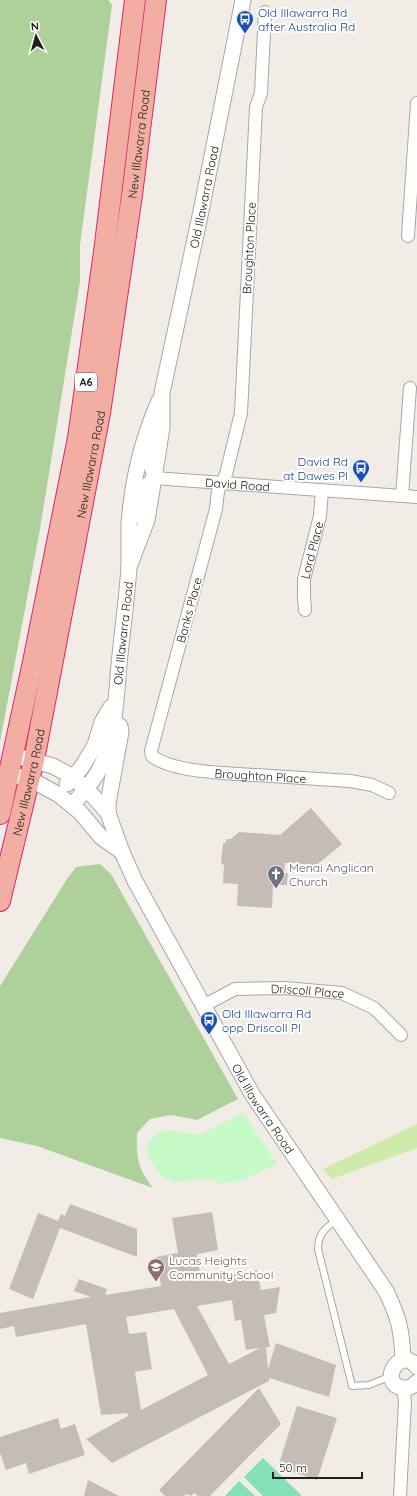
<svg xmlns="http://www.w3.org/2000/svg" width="417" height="1496" viewBox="0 0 417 1496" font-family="Quicksand,sans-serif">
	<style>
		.grass { fill: #cfebac }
		.forest { fill: #aed09b }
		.park { fill: #c4fac5 }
		.pitch { fill: #84e0b7 }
		.building { fill: #c6bcb6; fill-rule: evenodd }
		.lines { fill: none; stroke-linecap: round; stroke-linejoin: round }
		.service-casing { stroke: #a7a7a7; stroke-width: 8 }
		.minor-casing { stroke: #a7a7a7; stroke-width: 14 }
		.tertiary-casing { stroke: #a7a7a7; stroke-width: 17 }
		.trunk-casing { stroke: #dd256f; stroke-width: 22 }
		.service { stroke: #fff; stroke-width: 6 }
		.minor { stroke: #fff; stroke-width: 12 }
		.tertiary { stroke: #fff; stroke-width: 15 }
		.trunk { stroke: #f2aea2; stroke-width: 20 }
		.labels { text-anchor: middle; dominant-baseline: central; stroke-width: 4; stroke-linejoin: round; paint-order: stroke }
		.shield { fill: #fff; stroke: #636363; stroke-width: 1 }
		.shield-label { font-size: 11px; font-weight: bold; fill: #202020 }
		.transit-label { font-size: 12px; fill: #164399; stroke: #fff; text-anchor: start }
		.street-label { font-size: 12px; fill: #202020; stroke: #fff }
		.worship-label { font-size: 12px; fill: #5b616d; stroke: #fff; text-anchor: start }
		.education-label { font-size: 12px; fill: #785e54; stroke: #fff; text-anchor: start }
	</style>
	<rect width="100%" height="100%" fill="#f1ede6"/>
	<polygon class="grass" points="417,1124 417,1148 332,1179 323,1169"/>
	<g class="forest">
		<polygon points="0,0 108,0 112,5 80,245 80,282 40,529 0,742"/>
		<path d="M100,864L111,874L238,1099L197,1120L171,1115L150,1119L137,1133C136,1158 138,1168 153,1188L37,1146L0,1138V986L67,879L76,867Z"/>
	</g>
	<polygon class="park" points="243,1113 277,1164 242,1180 221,1184 210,1179 176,1182 165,1178 158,1172 148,1156 147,1149 148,1142 160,1132 169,1130 199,1135"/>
	<g class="pitch">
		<polygon points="263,1458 301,1495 301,1496 263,1496 244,1477"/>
		<polygon points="239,1481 255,1496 225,1496"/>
	</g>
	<g class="building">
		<polygon points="311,808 342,844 306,874 296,863 285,863 284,873 288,873 287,885 273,885 272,908 237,906 238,884 223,883 224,865 221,864 223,843 226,843 226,839 231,839 239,832 280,835"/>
		<polygon points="70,1204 137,1229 137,1257 60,1228 33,1299 9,1289 38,1213 58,1221 61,1214 65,1216"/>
		<path d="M212,1212L218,1250L197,1254L201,1279L257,1270L261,1290L280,1287L276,1313L264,1315L270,1347H266L268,1369L276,1343L336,1365L329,1397L269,1378V1381L112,1463L86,1439L128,1416L127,1413L101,1415L86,1324L16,1337L14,1326L0,1329V1313L91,1297L74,1291L79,1279L107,1289L105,1295L161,1286L156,1257L178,1253L172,1218ZM232,1300L235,1321L241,1320L246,1350L260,1348L229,1364L197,1306ZM174,1309L208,1375L141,1410L135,1372L152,1369L146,1332L129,1334L126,1317Z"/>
		<polygon points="259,1388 281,1424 210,1496 198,1496 194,1493 191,1496 187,1494 184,1496 165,1496 159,1490"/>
		<polygon points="297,1406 337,1418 317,1480 278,1467"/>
		<polygon points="58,1418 61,1429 75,1424 85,1455 29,1474 26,1463 6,1470 0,1453 0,1437"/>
		<polygon points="88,1480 119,1496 84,1496"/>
	</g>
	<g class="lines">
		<g class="service-casing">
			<path id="service" d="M337,1220C325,1228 318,1234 318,1249L352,1386L369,1385L391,1376"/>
		</g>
		<g class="minor-casing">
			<g id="minor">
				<path id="s1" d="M265,12L261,93L256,107L241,413L226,474L218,491L216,509L151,751L152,756C174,773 228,773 256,775C287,777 318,779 350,781L372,785L389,793"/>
				<polyline points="408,236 417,103"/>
				<path d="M150,441C147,457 148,463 154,478"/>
				<polyline points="402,496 410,388"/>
				<path id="s2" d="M129,524C132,520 136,515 138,511C145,495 135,491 154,478L417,497"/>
				<path id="s3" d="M305,610L304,596V579L320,516L322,491"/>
				<path id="s4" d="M203,1006L235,989L284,988L342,993L374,1008L401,1035"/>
				<polyline points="400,1496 405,1401 403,1388"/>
			</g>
		</g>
		<g class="tertiary-casing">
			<g id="tertiary">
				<path id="s5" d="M129,567L147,520L158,453L162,427V393L201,211L243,0"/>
				<path id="s6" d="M13,755L53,766L73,777L94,797L108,813L122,852L135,881L252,1094L386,1291C399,1318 402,1331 403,1360"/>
				<polyline points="9,774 30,779 59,795 80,812 101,837 122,852"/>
				<polyline points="67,784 82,767 95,745 102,722 111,707"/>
				<path id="s7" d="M72,805C81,795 91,784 98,772C115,743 116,698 119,665C122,632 127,599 129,566C129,552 129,538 129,524C132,481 142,440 159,401"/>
				<polyline points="108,813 108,803 121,732 120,726"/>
				<path d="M417,1367C400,1344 377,1384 403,1388C409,1389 413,1386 417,1382"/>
			</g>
		</g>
		<g class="trunk-casing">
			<g id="trunk">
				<polyline points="0,814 33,662 78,438 104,252 135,0"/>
				<path id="s8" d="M0,901L34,760L100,413L132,195L156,0"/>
			</g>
		</g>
		<use href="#service" class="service"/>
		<use href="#minor" class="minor"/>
		<use href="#tertiary" class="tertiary"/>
		<use href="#trunk" class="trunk"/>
	</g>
	<defs>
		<g id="bus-pin" transform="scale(0.9)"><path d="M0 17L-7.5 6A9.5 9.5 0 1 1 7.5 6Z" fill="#1a4fb4" stroke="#fff"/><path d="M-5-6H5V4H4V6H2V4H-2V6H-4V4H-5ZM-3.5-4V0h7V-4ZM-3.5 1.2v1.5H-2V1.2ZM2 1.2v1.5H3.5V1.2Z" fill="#fff"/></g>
		<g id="church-pin" transform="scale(0.9)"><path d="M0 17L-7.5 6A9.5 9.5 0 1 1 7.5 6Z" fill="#6b7280" stroke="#fff"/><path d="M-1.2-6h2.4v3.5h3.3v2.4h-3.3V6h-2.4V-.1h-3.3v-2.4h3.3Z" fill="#fff"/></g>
		<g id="school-pin" transform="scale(0.9)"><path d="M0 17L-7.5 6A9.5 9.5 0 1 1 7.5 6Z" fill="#8d6e63" stroke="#fff"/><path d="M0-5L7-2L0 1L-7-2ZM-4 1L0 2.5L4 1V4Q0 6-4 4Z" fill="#fff"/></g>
	</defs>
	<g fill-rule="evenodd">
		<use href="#bus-pin" x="245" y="19"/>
		<use href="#bus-pin" x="361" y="468"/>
		<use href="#church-pin" x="276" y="874"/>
		<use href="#bus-pin" x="209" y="1020"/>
		<use href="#school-pin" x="156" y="1267"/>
	</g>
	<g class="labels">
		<rect class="shield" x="75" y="373" width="22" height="18" rx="3"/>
		<g class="shield-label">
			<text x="86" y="382">A6</text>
		</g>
		<g class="transit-label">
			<text x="258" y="12">Old Illawarra Rd<tspan x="258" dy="14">after Australia Rd</tspan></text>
			<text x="348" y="461" text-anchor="end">David Rd<tspan x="348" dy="14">at Dawes Pl</tspan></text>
			<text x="222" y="1013">Old Illawarra Rd<tspan x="222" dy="14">opp Driscoll Pl</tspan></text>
		</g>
		<g class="street-label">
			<text stroke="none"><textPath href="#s8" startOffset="770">New Illawarra Road</textPath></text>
			<text stroke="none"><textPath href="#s5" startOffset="379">Old Illawarra Road</textPath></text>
			<text transform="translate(249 248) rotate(-87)">Broughton Place</text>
			<text stroke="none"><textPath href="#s8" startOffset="446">New Illawarra Road</textPath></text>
			<text stroke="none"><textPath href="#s2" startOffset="138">David Road</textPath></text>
			<text stroke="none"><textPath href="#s3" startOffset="61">Lord Place</textPath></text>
			<text transform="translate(189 610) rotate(-75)">Banks Place</text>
			<text stroke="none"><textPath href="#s7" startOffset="184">Old Illawarra Road</textPath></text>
			<text stroke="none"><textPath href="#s1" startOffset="869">Broughton Place</textPath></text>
			<text stroke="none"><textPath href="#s8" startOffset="122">New Illawarra Road</textPath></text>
			<text stroke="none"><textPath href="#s4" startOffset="109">Driscoll Place</textPath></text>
			<text stroke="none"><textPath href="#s6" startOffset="449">Old Illawarra Road</textPath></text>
		</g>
		<g class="worship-label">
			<text x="289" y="867">Menai Anglican<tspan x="289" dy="14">Church</tspan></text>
		</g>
		<g class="education-label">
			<text x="169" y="1260">Lucas Heights<tspan x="169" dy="14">Community School</tspan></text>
		</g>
	</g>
	<g transform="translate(36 36) rotate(354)" stroke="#ffffff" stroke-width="3" paint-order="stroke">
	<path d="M0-3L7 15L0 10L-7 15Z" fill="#202020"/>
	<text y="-6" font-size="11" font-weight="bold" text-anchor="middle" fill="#202020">N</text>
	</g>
	<path d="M273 1472v6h89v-6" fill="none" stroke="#202020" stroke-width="2"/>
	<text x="279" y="1472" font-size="12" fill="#202020" stroke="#ffffff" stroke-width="3" paint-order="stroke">50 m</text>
</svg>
